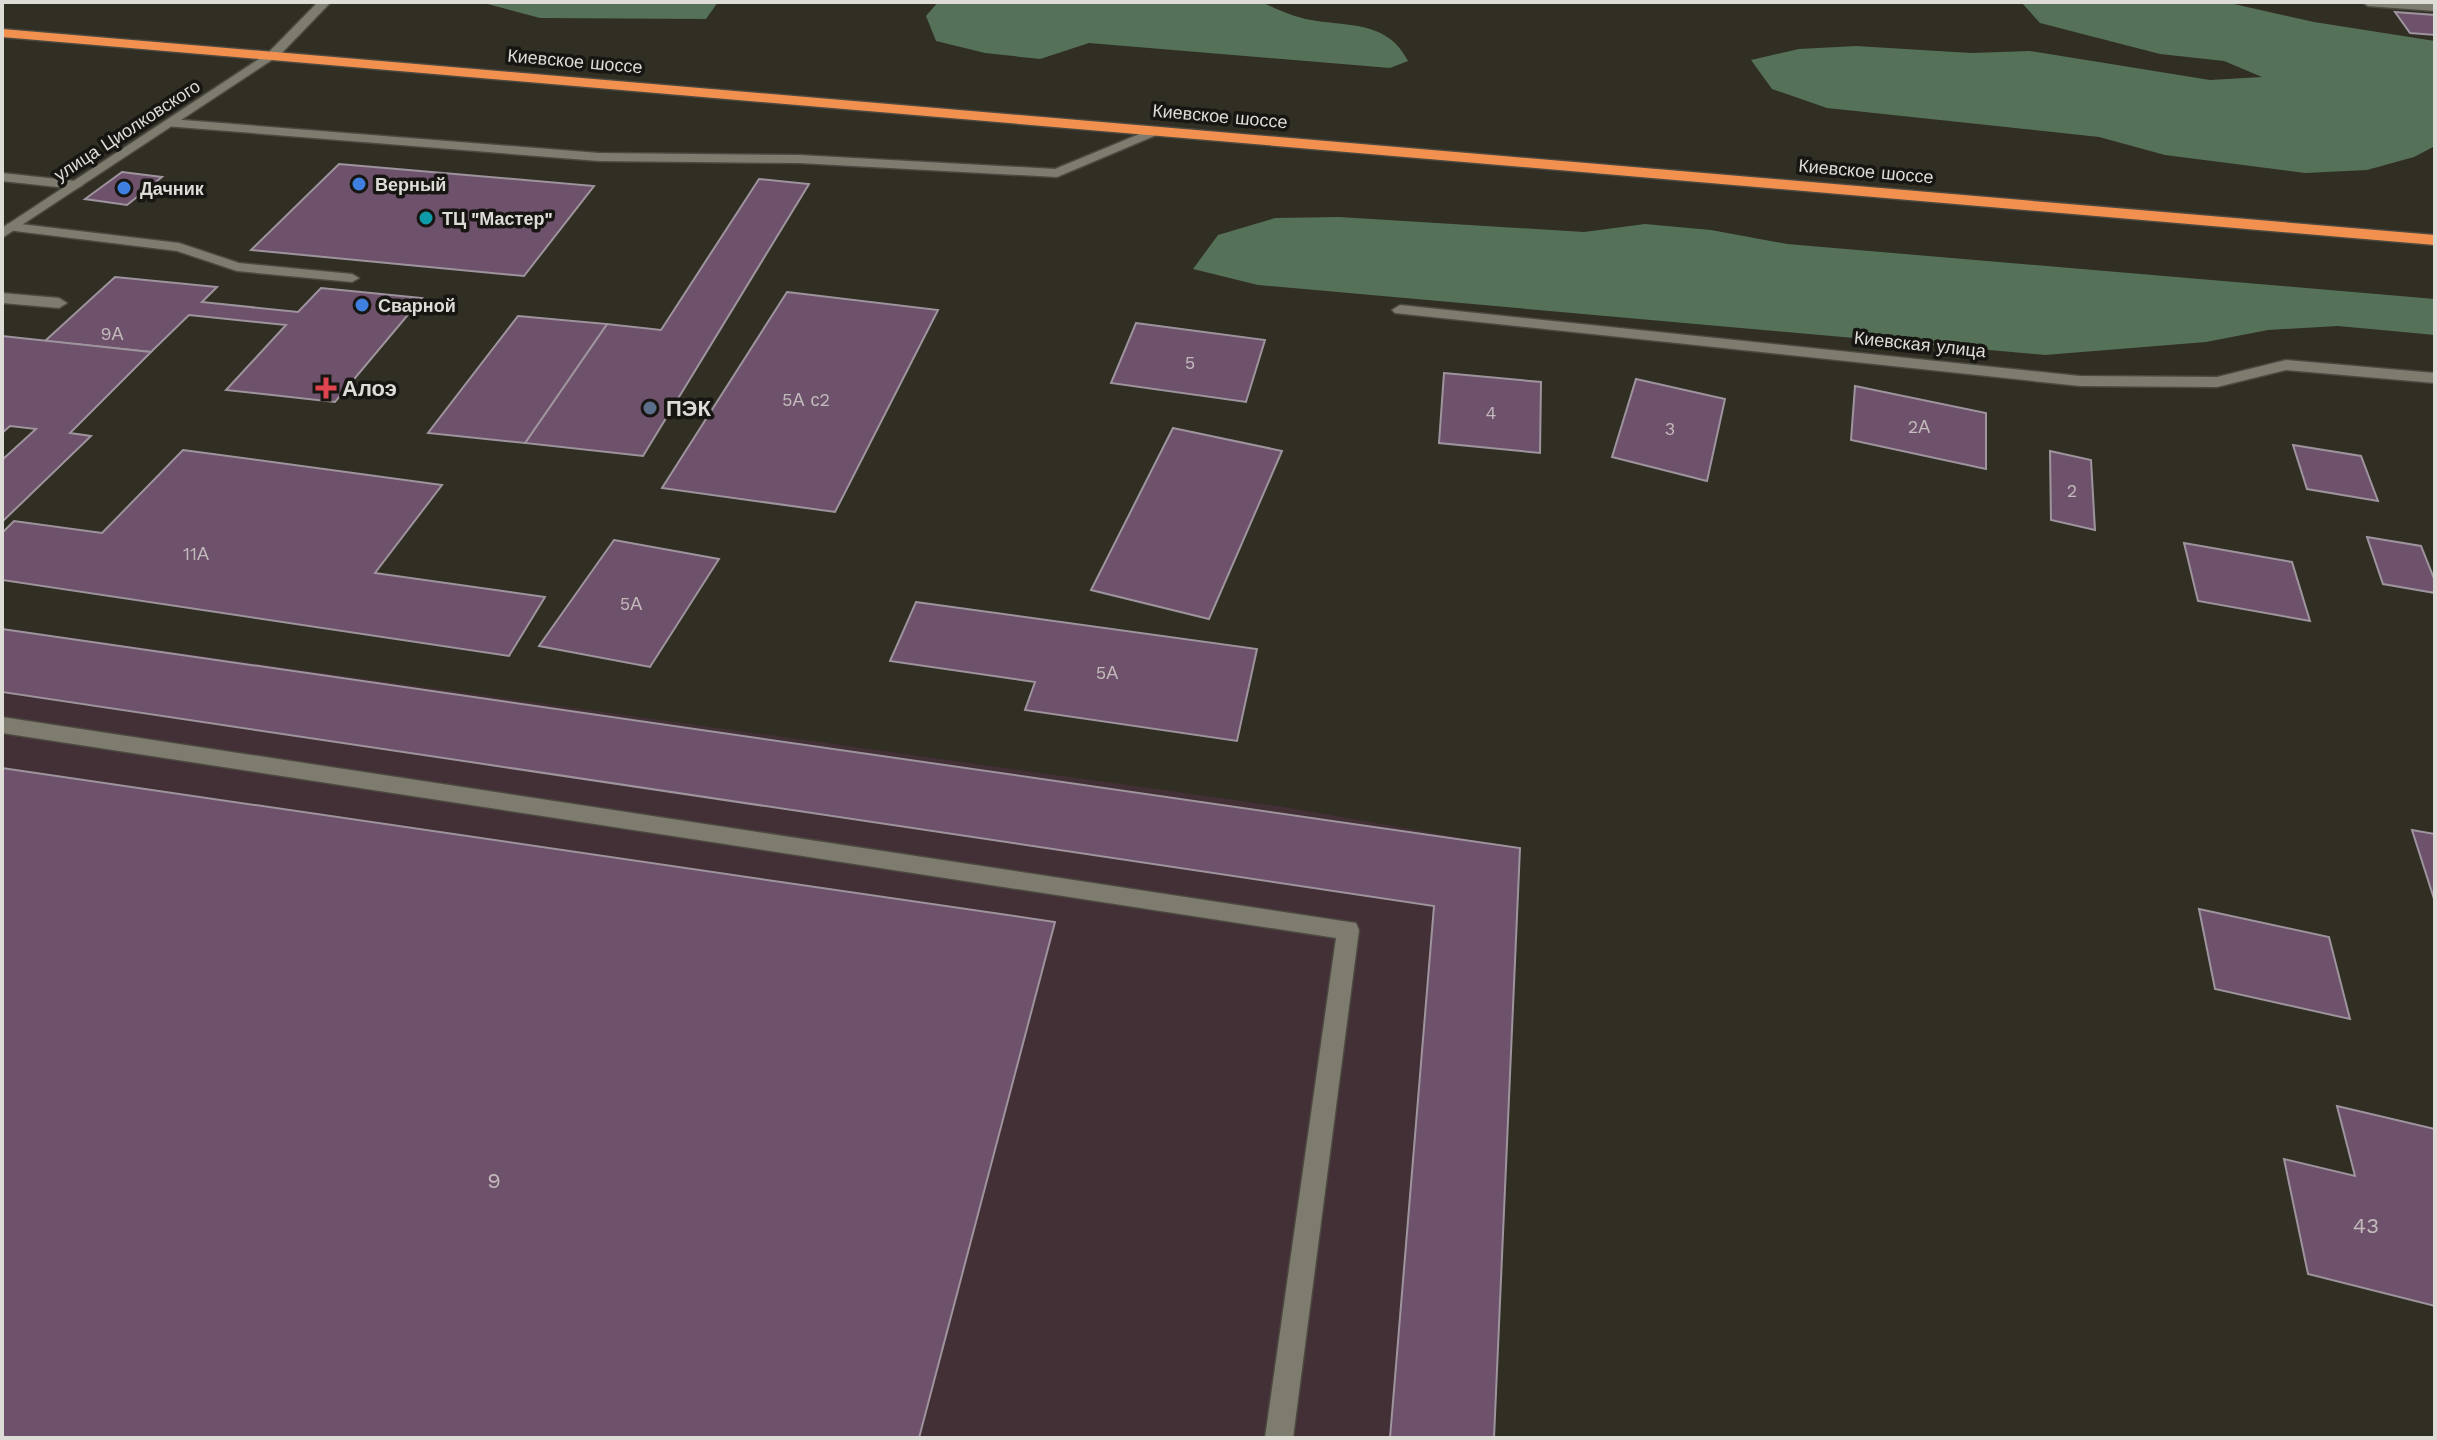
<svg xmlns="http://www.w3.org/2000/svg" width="2437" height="1440" viewBox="0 0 2437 1440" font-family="'Work Sans',sans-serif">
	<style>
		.industrial { fill: #432f36 }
		.forest { fill: #557157 }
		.building { fill: #6e526b; stroke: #9e949d; stroke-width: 2 }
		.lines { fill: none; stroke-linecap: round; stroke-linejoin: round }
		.lane-casing { stroke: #4c4941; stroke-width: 3 }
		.street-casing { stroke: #4c4941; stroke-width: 3 }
		.highway-casing { stroke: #4c4941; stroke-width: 3 }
		.lane { fill: #7e7b6f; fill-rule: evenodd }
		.street { fill: #7e7b6f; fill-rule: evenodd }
		.highway { fill: #f2914f; fill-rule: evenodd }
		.shop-dot { fill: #3f7fe0; stroke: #181612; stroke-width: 3 }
		.culture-dot { fill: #0f9aa8; stroke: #181612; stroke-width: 3 }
		.health-dot { fill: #e0444e; stroke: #181612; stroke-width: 3 }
		.service-dot { fill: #5c6f8a; stroke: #181612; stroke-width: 3 }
		.labels { text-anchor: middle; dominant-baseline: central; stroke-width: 7; stroke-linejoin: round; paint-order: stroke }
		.far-street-label { font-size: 18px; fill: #dedcd6; stroke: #181612 }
		.far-poi-label { font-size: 18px; font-weight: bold; fill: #dedcd6; stroke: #181612; text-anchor: start }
		.number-label { font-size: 18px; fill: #c2babb }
		.poi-label { font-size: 22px; font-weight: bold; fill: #dedcd6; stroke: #181612; text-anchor: start }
		.near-number-label { font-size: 22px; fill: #c2babb }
	</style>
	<rect width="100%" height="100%" fill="#312e24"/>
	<polygon class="industrial" points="2,628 1284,807 1520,848 1494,1438 2,1438"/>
	<g class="forest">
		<polygon points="480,2 718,2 706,19 540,18"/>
		<path d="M938,2H1260C1274,7 1288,15 1302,18C1341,28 1386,17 1408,61L1390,68L1089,43L1040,59L985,53L936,41L926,16Z"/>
		<polygon points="2021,2 2225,2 2314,22 2435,41 2435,146 2414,157 2367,170 2305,173 2165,155 2099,137 1827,108 1772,89 1751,60 1799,49 1856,46 1971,53 2030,51 2210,80 2262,77 2224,61 2160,54 2040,23"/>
		<polygon points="1339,217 1584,232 1645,224 1711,230 1787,244 2435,299 2435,335 2338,326 2268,330 2206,342 2045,355 1258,285 1193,269 1218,235 1275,218"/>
	</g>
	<g class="building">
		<polygon points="2395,12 2435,15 2435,35 2410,33"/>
		<polygon points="339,164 594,186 524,276 251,250"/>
		<polygon points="122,172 162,177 127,205 85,199"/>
		<polygon points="759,179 809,184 643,456 525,443 607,324 661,330"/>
		<polygon points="115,277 217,287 202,302 298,312 321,288 422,298 335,402 226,390 286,325 189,315 151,352 45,341"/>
		<polygon points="787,292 938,310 835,512 662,488"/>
		<polygon points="518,316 607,324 525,443 428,433"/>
		<polygon points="1136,323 1265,340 1246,402 1111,383"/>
		<polygon points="2,336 151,352 70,433 91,436 2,522 2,460 36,429 10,426 2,433"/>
		<polygon points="1444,373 1541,382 1540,453 1439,443"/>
		<polygon points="1636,379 1725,399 1707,481 1612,457"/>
		<polygon points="1855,386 1986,413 1986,469 1851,440"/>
		<polygon points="1173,428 1282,451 1209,619 1091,590"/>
		<polygon points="2293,445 2361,456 2378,501 2307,489"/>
		<polygon points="183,450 442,485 375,573 545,597 509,656 2,580 2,533 14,521 102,533"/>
		<polygon points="2050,451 2091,460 2095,530 2051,520"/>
		<polygon points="2367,537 2421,546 2435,581 2435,593 2383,584"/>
		<polygon points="614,540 719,559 650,667 539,646"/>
		<polygon points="2184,543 2292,562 2310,621 2198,601"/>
		<polygon points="916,602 1257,649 1237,741 1025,710 1035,682 890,661"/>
		<polygon points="2,629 1520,848 1494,1438 1390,1438 1434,906 2,692"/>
		<polygon points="2,768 1055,922 919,1438 2,1438"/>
		<polygon points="2412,830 2435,834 2435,902"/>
		<polygon points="2199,909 2329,937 2350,1019 2215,989"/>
		<polygon points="2337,1106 2435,1129 2435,1306 2308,1274 2284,1159 2355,1176"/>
	</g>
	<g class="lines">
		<g class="lane-casing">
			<g id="lane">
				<polygon points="318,2 331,2 276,59 268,59 268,53"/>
				<polygon points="2362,2 2435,3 2435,11 2368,6"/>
				<polygon points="170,119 599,153 799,155 1055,169 1154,128 1166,131 1057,177 799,163 599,161 165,126 163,123"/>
				<polygon points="2,173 76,181 83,185 76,189 2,181"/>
				<polygon points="12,223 179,243 239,263 352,274 359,278 352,282 237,271 177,251 7,230 7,224"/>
				<polygon points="2,293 59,298 67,303 59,308 2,303"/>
				<polygon points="2,717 1356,923 1359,930 1293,1438 1265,1438 1336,938 2,733"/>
			</g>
		</g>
		<g class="street-casing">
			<g id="street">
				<polygon points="268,53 278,56 2,238 2,228"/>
				<polygon points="1400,305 2080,376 2217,377 2286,360 2435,373 2435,383 2286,370 2217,387 2080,386 1395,313 1392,310"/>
			</g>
		</g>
		<g class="highway-casing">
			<polygon id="highway" points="2,29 2435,235 2435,245 2,37"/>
		</g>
		<use href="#lane" class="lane"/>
		<use href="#street" class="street"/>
		<use href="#highway" class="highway"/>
	</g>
	<g class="shop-dot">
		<circle cx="359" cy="184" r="8"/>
		<circle cx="124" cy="188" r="8"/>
		<circle cx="362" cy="305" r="8"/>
	</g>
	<circle class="culture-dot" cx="426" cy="218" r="8"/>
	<path class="health-dot" d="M322 376h8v8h8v8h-8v8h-8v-8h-8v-8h8z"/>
	<circle class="service-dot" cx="650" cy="408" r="8"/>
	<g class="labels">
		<g class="far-street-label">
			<text transform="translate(575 61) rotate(5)">Киевское шоссе</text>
			<text transform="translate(1220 116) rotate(5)">Киевское шоссе</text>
			<text transform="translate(127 130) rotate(-33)">улица Циолковского</text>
			<text transform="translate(1866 171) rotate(5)">Киевское шоссе</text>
			<text transform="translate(1920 344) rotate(6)">Киевская улица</text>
		</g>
		<g class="far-poi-label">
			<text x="375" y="184">Верный</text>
			<text x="140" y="188">Дачник</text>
			<text x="442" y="218">ТЦ "Мастер"</text>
			<text x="378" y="305">Сварной</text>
		</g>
		<g class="number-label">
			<text x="112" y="333">9А</text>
			<text x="1190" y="362">5</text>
			<text x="806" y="399">5А с2</text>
			<text x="1491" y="412">4</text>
			<text x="1919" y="426">2А</text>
			<text x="1670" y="428">3</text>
			<text x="2072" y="490">2</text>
			<text x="196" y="553">11А</text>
			<text x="631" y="603">5А</text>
			<text x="1107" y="672">5А</text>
		</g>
		<g class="poi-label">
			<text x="342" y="388">Алоэ</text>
			<text x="666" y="408">ПЭК</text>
		</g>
		<g class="near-number-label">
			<text x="494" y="1180">9</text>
			<text x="2366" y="1225">43</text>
		</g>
	</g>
	<rect width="2437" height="1440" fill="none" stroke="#dedcd6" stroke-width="8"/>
</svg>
